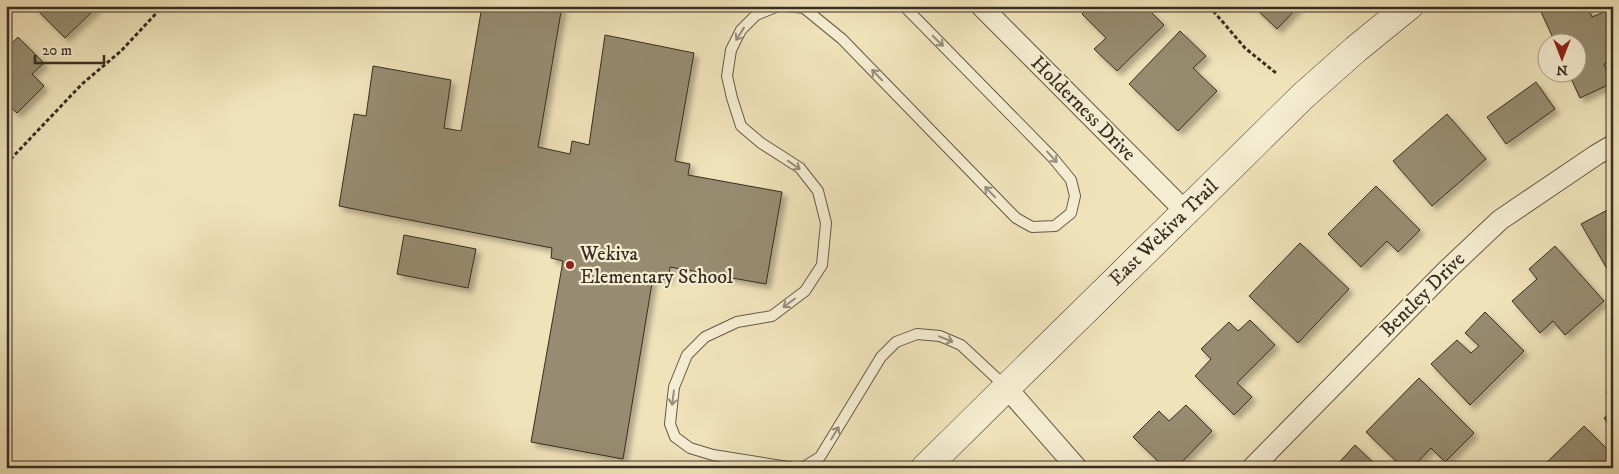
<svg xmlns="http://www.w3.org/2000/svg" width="1619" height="474" viewBox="0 0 1619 474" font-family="'IM FELL DW Pica',serif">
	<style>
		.building { fill: #978c71; stroke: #372d22; filter: url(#shadow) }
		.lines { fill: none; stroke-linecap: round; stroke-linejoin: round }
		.lane-casing { stroke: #655a48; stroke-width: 12 }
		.street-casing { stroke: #655a48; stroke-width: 22 }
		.secondary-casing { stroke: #372d22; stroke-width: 29 }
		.path { stroke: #372d22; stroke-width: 3; stroke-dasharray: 4 2.5; stroke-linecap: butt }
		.lane { stroke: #f5edd2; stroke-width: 10 }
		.street { stroke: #f5edd2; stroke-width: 20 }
		.secondary { stroke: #f5edd2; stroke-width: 28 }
		.oneway { stroke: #968d7a }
		.poi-dot { fill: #8f2418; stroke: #f5edd2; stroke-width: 2 }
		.labels { text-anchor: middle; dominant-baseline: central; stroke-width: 4.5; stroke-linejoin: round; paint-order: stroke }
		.street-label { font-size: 20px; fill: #372d22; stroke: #f5edd2 }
		.poi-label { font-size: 20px; fill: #372d22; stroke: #f5edd2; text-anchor: start }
	</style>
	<defs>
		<filter id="shadow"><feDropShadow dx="4.5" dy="4.5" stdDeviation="2.5" flood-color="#0004"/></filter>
	</defs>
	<rect width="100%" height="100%" fill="#f0e3ba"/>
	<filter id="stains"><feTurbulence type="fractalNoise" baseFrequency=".004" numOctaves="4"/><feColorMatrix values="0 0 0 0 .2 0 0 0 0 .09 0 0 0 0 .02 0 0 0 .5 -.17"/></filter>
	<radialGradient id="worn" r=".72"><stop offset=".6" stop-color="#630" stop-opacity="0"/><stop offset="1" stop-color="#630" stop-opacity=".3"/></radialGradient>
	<g class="building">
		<polygon points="33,6 98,6 65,38"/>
		<polygon points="482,6 562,6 538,147 570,154 572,141 589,145 605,35 694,53 675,161 690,164 688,175 782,192 766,284 670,267 668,280 653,277 623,459 531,442 563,261 551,258 552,248 339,206 354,114 366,116 373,66 451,80 444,128 461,131"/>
		<polygon points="1090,6 1145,6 1164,25 1117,71 1094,49 1106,38 1082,14"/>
		<polygon points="1253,6 1299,6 1277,29"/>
		<polygon points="1553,6 1587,6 1592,17 1613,8 1613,60 1604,64 1612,83 1580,98 1568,72 1576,72 1576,42 1555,42 1541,12"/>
		<polygon points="1180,31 1206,56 1193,68 1217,91 1178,131 1129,84"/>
		<polygon points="18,37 44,63 32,74 44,86 17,113 6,103 6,49"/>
		<polygon points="1536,82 1555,109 1506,144 1487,117"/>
		<polygon points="1447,114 1486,159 1432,206 1393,161"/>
		<polygon points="1376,186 1420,230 1398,252 1387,241 1361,267 1328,234"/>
		<polygon points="1613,207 1613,279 1581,224"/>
		<polygon points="404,235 476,249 468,288 397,274"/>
		<polygon points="1300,243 1349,289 1298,343 1249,296"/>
		<polygon points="1555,246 1604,301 1565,335 1553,321 1540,333 1512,301 1537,279 1529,269"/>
		<polygon points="1485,312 1524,351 1470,405 1431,364 1457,340 1471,353 1479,346 1465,333"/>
		<polygon points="1250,320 1275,345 1237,383 1252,397 1234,415 1195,376 1211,359 1201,349 1229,322 1238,331"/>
		<polygon points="1419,378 1474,433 1445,462 1431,448 1412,468 1403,468 1366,432"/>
		<polygon points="1613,387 1613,402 1606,392"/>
		<polygon points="1186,405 1212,431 1176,468 1165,468 1133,437 1159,411 1169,421"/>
		<polygon points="1613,412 1613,431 1604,418"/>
		<polygon points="1584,426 1613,455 1613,468 1541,468"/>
		<polygon points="1355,445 1379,468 1334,468"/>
	</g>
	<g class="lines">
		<g class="lane-casing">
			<g id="lane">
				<polyline points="778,6 756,15 741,30 731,50 727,76 732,98 741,126 761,143 800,168 818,191 826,223 822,265 805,291 772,316 737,322 705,337 687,355 674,387 670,424 675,437 690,448 713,455 794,468"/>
				<polyline points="787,6 804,8 842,39 1016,218 1032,227 1055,226 1071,213 1075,196 1071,180 1053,158 904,6"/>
				<polyline points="802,468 820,457 881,357 896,342 917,334 940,336 961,345 1006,387"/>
			</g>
		</g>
		<g class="street-casing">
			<g id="street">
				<polyline points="981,6 1186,212"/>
				<polyline points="1006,387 1077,468"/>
				<polyline points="1252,468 1446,271 1500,220 1596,155 1613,145"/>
			</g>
		</g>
		<g class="secondary-casing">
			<polyline id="secondary" points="925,468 1303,96 1356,49 1409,6"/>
		</g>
		<g class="path">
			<polyline points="1209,6 1245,48 1276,73"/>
			<polyline points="6,164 82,84 121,51 163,6"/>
		</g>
		<use href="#lane" class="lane"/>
		<use href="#street" class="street"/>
		<use href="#secondary" class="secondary"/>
	</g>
	<defs><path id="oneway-shaft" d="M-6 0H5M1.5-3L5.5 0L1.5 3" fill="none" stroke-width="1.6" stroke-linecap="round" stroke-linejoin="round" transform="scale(1.25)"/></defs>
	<g class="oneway">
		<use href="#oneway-shaft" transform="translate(740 34) rotate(122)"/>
		<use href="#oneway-shaft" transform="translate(938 41) rotate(45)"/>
		<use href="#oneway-shaft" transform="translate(877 75) rotate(-134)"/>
		<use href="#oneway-shaft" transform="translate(1052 157) rotate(48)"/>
		<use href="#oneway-shaft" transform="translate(794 165) rotate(35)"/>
		<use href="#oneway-shaft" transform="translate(990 192) rotate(-134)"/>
		<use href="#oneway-shaft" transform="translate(789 303) rotate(143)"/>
		<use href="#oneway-shaft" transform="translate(946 339) rotate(21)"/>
		<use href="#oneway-shaft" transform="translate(673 398) rotate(97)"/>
		<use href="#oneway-shaft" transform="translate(835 433) rotate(-59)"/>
	</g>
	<circle class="poi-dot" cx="570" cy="265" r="5"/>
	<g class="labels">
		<g class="street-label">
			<text transform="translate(1083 109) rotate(45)">Holderness Drive</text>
			<text transform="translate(1164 233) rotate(-44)">East Wekiva Trail</text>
			<text transform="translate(1423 295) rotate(-45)">Bentley Drive</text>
		</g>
		<g class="poi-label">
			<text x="580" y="254">Wekiva<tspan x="580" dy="23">Elementary School</tspan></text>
		</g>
	</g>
	<rect width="1619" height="474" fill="none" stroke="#f0e3ba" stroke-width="25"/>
	<rect x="8" y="8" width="1604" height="459" fill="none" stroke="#372d22" stroke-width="2.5"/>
	<rect x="12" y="12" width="1594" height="449" fill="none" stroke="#372d22"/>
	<g transform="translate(1562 58) rotate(180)"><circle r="24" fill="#f5edd2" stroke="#a9a08c"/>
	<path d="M0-4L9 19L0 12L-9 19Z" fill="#8f2418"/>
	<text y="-8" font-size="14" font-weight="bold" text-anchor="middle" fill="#372d22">N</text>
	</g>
	<path d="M35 55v8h69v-8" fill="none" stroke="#372d22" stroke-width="2.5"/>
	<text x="42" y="55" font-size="15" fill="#372d22" stroke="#f5edd2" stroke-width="4" paint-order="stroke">20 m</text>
	<rect width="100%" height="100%" filter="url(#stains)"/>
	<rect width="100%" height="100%" fill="url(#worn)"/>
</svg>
